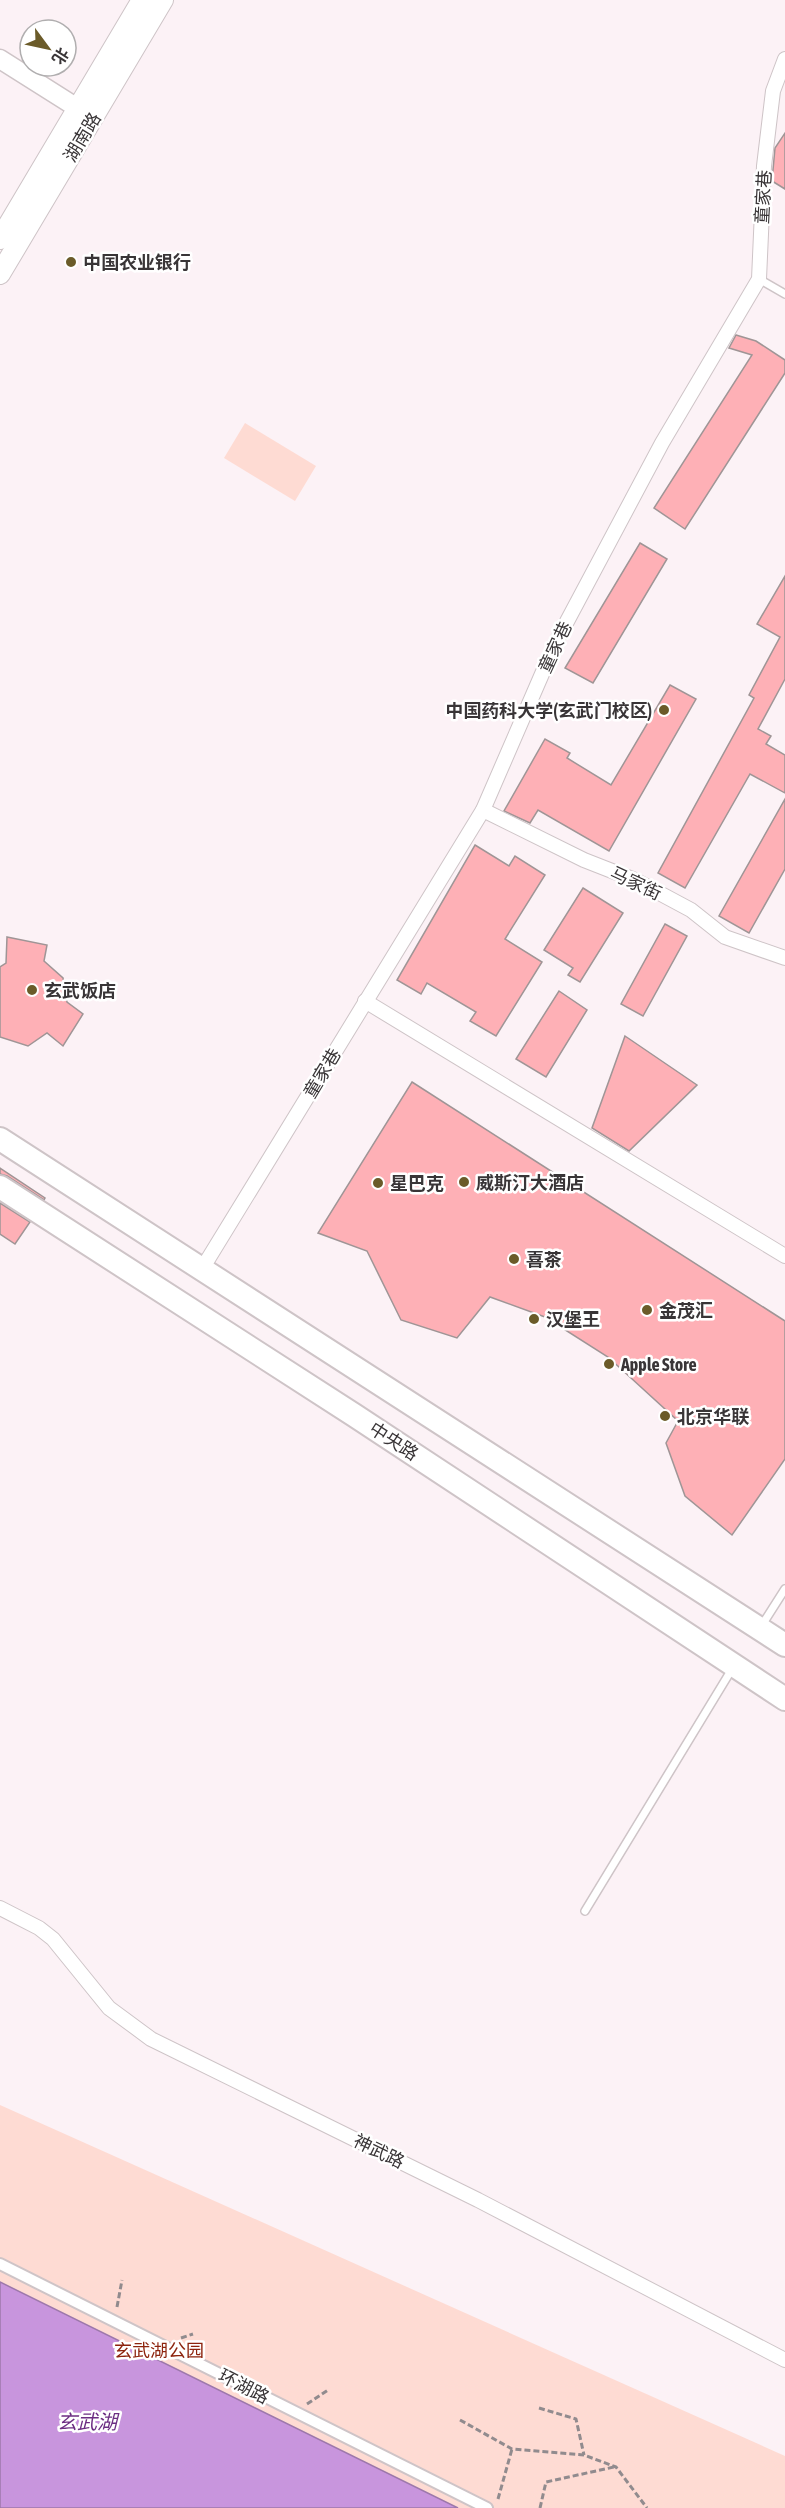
<svg xmlns="http://www.w3.org/2000/svg" width="785" height="2508" viewBox="0 0 785 2508" font-family="'Asap Condensed','Noto Sans SC',sans-serif">
	<style>
		.green { fill: #fedbd3 }
		.water { fill: #c895dd; stroke: #9d78ab; stroke-width: 1.5 }
		.building { fill: #feb0b6; stroke: #9f9596; stroke-width: 1.5 }
		.lines { fill: none; stroke-linecap: round; stroke-linejoin: round }
		.service-casing { stroke: #cec4c7; stroke-width: 10 }
		.pedestrian-casing { stroke: #cec4c7; stroke-width: 14 }
		.minor-casing { stroke: #cec4c7; stroke-width: 16 }
		.tertiary-casing { stroke: #cec4c7; stroke-width: 21 }
		.secondary-casing { stroke: #cec4c7; stroke-width: 22 }
		.primary-casing { stroke: #cec4c7; stroke-width: 26 }
		.path { stroke: #918b8e; stroke-width: 3; stroke-dasharray: 6 3; stroke-linecap: butt }
		.service { stroke: #fff; stroke-width: 7 }
		.pedestrian { stroke: #fff; stroke-width: 10 }
		.minor { stroke: #fff; stroke-width: 14 }
		.tertiary { stroke: #fff; stroke-width: 18 }
		.secondary { stroke: #fff; stroke-width: 20 }
		.primary { stroke: #fff; stroke-width: 22 }
		.poi-dot { fill: #6b5b29; stroke: #fff; stroke-width: 2 }
		.labels { text-anchor: middle; dominant-baseline: central; stroke-width: 5; stroke-linejoin: round; paint-order: stroke }
		.street-label { font-size: 18px; fill: #393537; stroke: #fff }
		.poi-label { font-size: 18px; font-weight: bold; fill: #393537; stroke: #fff; text-anchor: start }
		.park-label { font-size: 18px; fill: #8d240e; stroke: #fff }
		.water-label { font-size: 20px; font-style: italic; fill: #6c2e83; stroke: #fff }
	</style>
	<rect width="100%" height="100%" fill="#fcf2f6"/>
	<g class="green">
		<polygon points="245,423 316,466 295,501 224,458"/>
		<polygon points="0,2105 785,2456 785,2508 0,2508"/>
	</g>
	<polygon class="water" points="0,2282 458,2508 0,2508"/>
	<g class="building">
		<polygon points="785,133 785,189 772,181 775,148"/>
		<polygon points="736,335 756,341 785,360 785,373 685,529 654,508 752,355 729,348"/>
		<polygon points="640,543 667,559 593,683 565,668"/>
		<polygon points="785,576 785,679 758,729 771,736 766,744 785,755 785,793 750,774 685,888 658,873 754,698 749,695 780,637 757,624"/>
		<polygon points="670,685 696,699 609,851 538,810 530,823 504,811 545,739 570,753 567,758 611,785"/>
		<polygon points="785,799 785,869 749,933 719,916"/>
		<polygon points="475,845 509,866 515,856 545,875 505,939 542,962 496,1036 470,1021 476,1012 427,983 421,994 397,980"/>
		<polygon points="583,888 623,913 580,982 568,975 573,968 544,950"/>
		<polygon points="665,924 687,936 643,1016 621,1004"/>
		<polygon points="7,937 47,945 44,961 63,978 67,1002 83,1014 63,1046 47,1033 28,1046 0,1037 0,967 6,963"/>
		<polygon points="559,991 587,1010 546,1077 516,1059"/>
		<polygon points="625,1036 697,1085 629,1151 592,1128"/>
		<polygon points="412,1082 785,1321 785,1459 732,1535 685,1496 666,1443 678,1421 608,1357 545,1317 490,1297 457,1338 401,1320 367,1251 318,1233"/>
		<polygon points="0,1168 45,1198 44,1200 7,1176 0,1174"/>
		<polygon points="0,1203 30,1222 15,1244 0,1234"/>
	</g>
	<g class="lines">
		<g class="service-casing">
			<g id="service">
				<polyline points="759,279 785,294"/>
				<polyline points="762,1625 785,1589"/>
				<polyline points="585,1911 732,1669"/>
			</g>
		</g>
		<g class="pedestrian-casing">
			<polyline id="pedestrian" points="0,2264 487,2508"/>
		</g>
		<g class="minor-casing">
			<g id="minor">
				<polyline points="483,810 584,860 635,880 691,910 725,937 785,958"/>
				<polyline points="365,1001 785,1256"/>
				<polyline points="202,1269 483,810 555,644 662,443 759,279 764,166 773,91 785,59"/>
				<polyline points="0,1908 39,1928 53,1939 109,2008 151,2039 478,2200 785,2360"/>
			</g>
		</g>
		<g class="tertiary-casing">
			<polyline id="tertiary" points="0,59 90,116"/>
		</g>
		<g class="secondary-casing">
			<g id="secondary">
				<polyline points="0,239 142,0"/>
				<polyline points="0,274 163,0"/>
			</g>
		</g>
		<g class="primary-casing">
			<g id="primary">
				<polyline points="0,1139 785,1645"/>
				<polyline points="0,1187 354,1415 785,1699"/>
			</g>
		</g>
		<g class="path">
			<polyline points="117,2307 122,2280"/>
			<polyline points="181,2338 193,2334"/>
			<polyline points="307,2404 328,2390"/>
			<polyline points="539,2408 576,2419 584,2455"/>
			<polyline points="460,2420 512,2449 584,2455 616,2467 647,2508"/>
			<polyline points="498,2499 512,2449"/>
			<polyline points="540,2508 546,2482 614,2467"/>
		</g>
		<use href="#service" class="service"/>
		<use href="#pedestrian" class="pedestrian"/>
		<use href="#minor" class="minor"/>
		<use href="#tertiary" class="tertiary"/>
		<use href="#secondary" class="secondary"/>
		<use href="#primary" class="primary"/>
	</g>
	<g class="poi-dot">
		<circle cx="71" cy="262" r="6"/>
		<circle cx="664" cy="710" r="6"/>
		<circle cx="32" cy="990" r="6"/>
		<circle cx="464" cy="1182" r="6"/>
		<circle cx="378" cy="1183" r="6"/>
		<circle cx="514" cy="1259" r="6"/>
		<circle cx="647" cy="1310" r="6"/>
		<circle cx="534" cy="1319" r="6"/>
		<circle cx="609" cy="1364" r="6"/>
		<circle cx="665" cy="1416" r="6"/>
	</g>
	<g class="labels">
		<g class="street-label">
			<text transform="translate(82 137) rotate(-59)">湖南路</text>
			<text transform="translate(763 197) rotate(-87)">童家巷</text>
			<text transform="translate(555 647) rotate(-65)">童家巷</text>
			<text transform="translate(636 883) rotate(25)">马家街</text>
			<text transform="translate(322 1073) rotate(-59)">童家巷</text>
			<text transform="translate(394 1441) rotate(33)">中央路</text>
			<text transform="translate(379 2151) rotate(26)">神武路</text>
			<text transform="translate(244 2386) rotate(27)">环湖路</text>
		</g>
		<g class="poi-label">
			<text x="83" y="262">中国农业银行</text>
			<text x="652" y="710" text-anchor="end">中国药科大学(玄武门校区)</text>
			<text x="44" y="990">玄武饭店</text>
			<text x="476" y="1182">威斯汀大酒店</text>
			<text x="390" y="1183">星巴克</text>
			<text x="526" y="1259">喜茶</text>
			<text x="659" y="1310">金茂汇</text>
			<text x="546" y="1319">汉堡王</text>
			<text x="621" y="1364">Apple Store</text>
			<text x="677" y="1416">北京华联</text>
		</g>
		<g class="park-label">
			<text x="159" y="2350">玄武湖公园</text>
		</g>
		<g class="water-label">
			<text x="87" y="2421">玄武湖</text>
		</g>
	</g>
	<g transform="translate(48 48) rotate(123)"><circle r="28" fill="#ffffff" stroke="#b0aeaf" stroke-width="1.5"/>
	<path d="M0-4.5L10 22L0 15L-10 22Z" fill="#6b5b29"/>
	<text y="-9" font-size="16" font-weight="bold" text-anchor="middle" fill="#393537">北</text>
	</g>
</svg>
